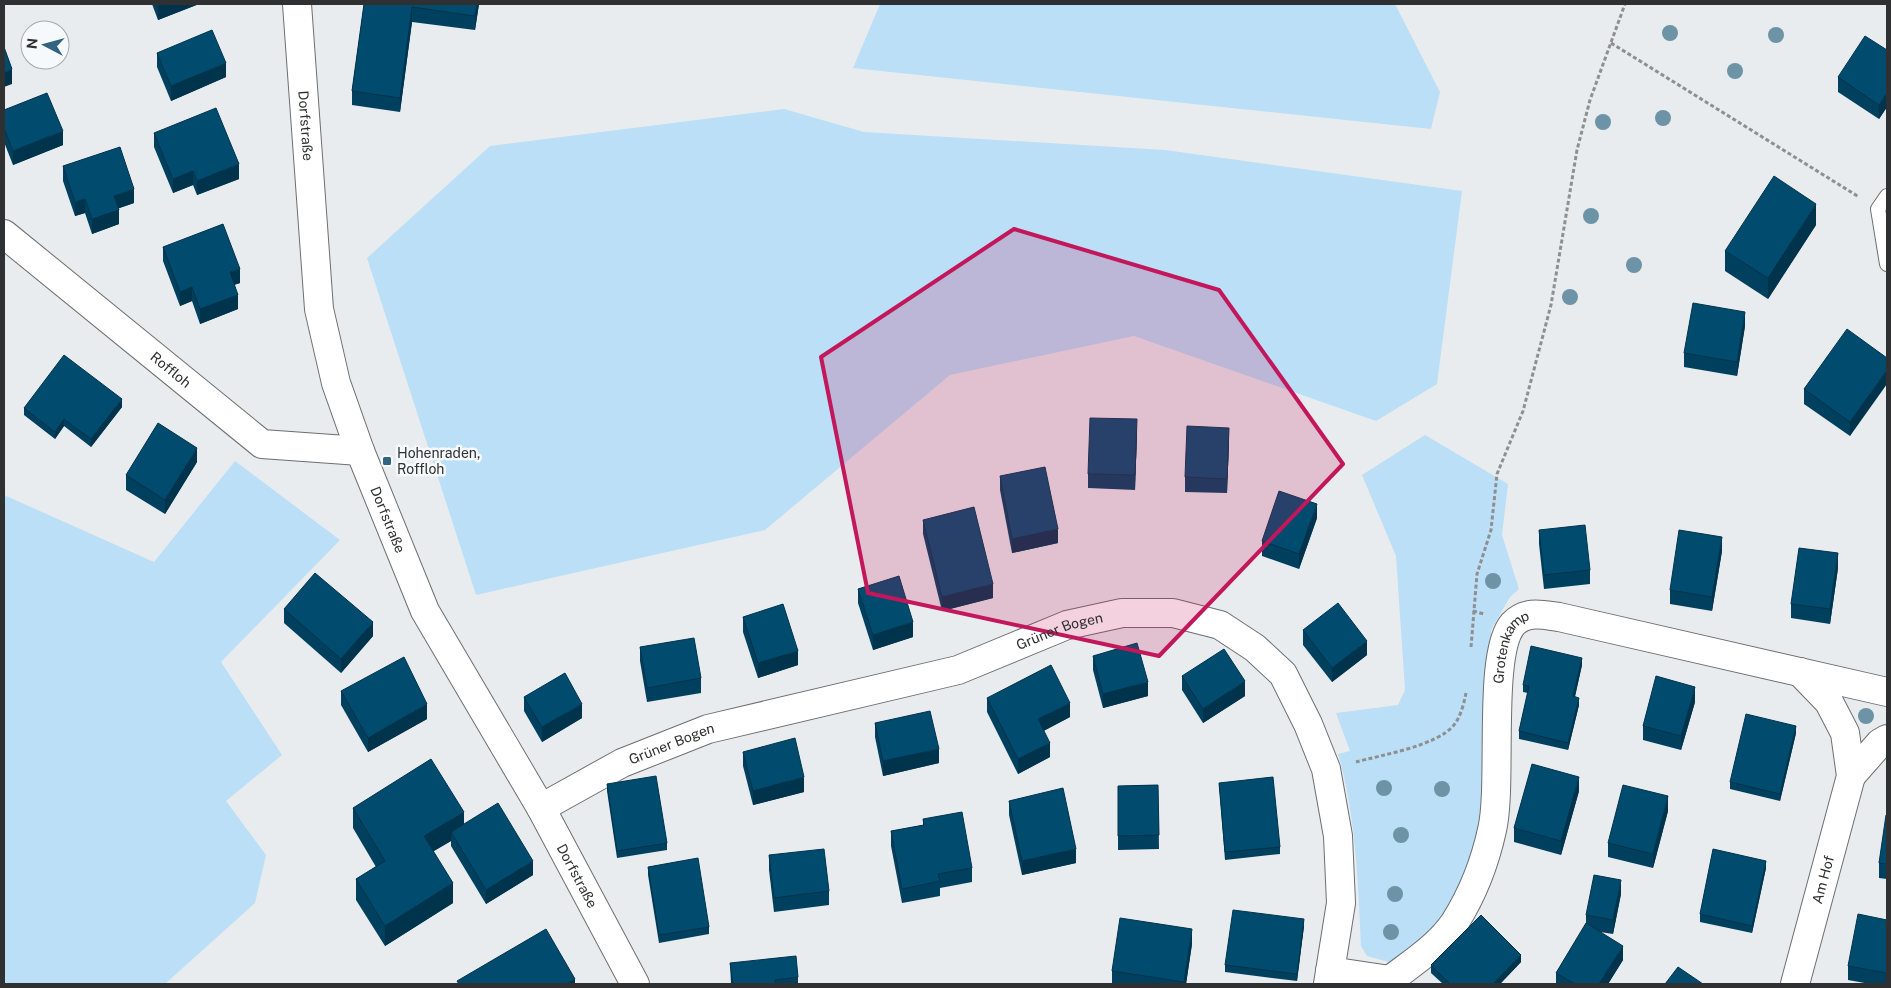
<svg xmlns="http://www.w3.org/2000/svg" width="1891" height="988" viewBox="0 0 1891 988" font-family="'Public Sans',sans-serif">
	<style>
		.green { fill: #bbdff7 }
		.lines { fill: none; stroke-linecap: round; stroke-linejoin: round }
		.service-casing { stroke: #6c6e70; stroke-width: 16 }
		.minor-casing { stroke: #6c6e70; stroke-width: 30 }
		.path { stroke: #8d8f91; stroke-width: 3; stroke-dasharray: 4 2.5; stroke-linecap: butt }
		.service { stroke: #fff; stroke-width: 14 }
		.minor { stroke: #fff; stroke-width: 28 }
		.tree { fill: #6c93a6 }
		.wall { fill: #00405f }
		.shaded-wall { fill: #00344d }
		.building { fill: #004b6e; stroke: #00344d }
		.marked { fill: #c2185b; fill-opacity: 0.2; stroke: #c2185b; stroke-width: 4; stroke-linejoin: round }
		.poi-dot { fill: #326381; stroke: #f6f9fb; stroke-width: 2 }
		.labels { text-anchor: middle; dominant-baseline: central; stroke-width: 5; stroke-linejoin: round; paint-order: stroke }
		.street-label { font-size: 14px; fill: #2f3031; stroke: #f6f9fb }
		.poi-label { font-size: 14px; fill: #2f3031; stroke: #f6f9fb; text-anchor: start }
	</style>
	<rect width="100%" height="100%" fill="#e9ecee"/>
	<g class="green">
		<polygon points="880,4 1395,4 1440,92 1431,129 853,68"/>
		<polygon points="784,109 864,132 1165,150 1462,191 1437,384 1376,421 1134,336 950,375 765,530 476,595 367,258 490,146"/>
		<path d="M1425,435L1508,484L1502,535L1519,589L1510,597L1491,630L1487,773L1480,838L1458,896L1424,941L1400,960L1389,962L1367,956L1361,946C1358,883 1356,815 1338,754L1350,751L1336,713L1398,705L1405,690L1396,556L1362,475Z"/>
		<polygon points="235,461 340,540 221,662 282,755 226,801 266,855 255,903 165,984 4,984 4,495 154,562"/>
	</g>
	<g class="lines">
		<g class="service-casing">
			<polyline id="service" points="1887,196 1878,209 1887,264"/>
		</g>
		<g class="minor-casing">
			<g id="minor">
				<path id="s1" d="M297,4L319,309L336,383L360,451L425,611L541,808L635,984"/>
				<path id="s2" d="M4,234L262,444L360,451"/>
				<polyline points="1851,776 1880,743 1887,739"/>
				<path id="s3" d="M541,808L622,763L708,729L958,670L1067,625L1122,613H1173L1220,625L1255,648L1283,674L1308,724L1326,769L1338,836L1341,903L1328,984"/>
				<polyline points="1330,971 1390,980"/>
				<path id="s4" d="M1389,984L1390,980C1412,963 1439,946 1455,922C1472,895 1485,862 1492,830C1503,785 1487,653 1513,624C1526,610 1543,615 1559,617L1887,692"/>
				<path id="s5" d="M1795,984L1851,776L1845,733L1829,702L1800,672"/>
			</g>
		</g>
		<g class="path">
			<polyline points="1611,43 1859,197"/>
			<polyline points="1473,611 1484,614"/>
			<polyline points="1471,647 1477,574 1491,530 1497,474 1523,411 1551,305 1577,150 1590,100 1625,4"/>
			<path d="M1356,762C1381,755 1437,746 1454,725C1461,716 1464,703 1466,693"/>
		</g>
		<use href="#service" class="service"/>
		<use href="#minor" class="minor"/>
	</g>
	<g class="tree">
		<circle cx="1670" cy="33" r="8"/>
		<circle cx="1776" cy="35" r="8"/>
		<circle cx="1735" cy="71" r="8"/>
		<circle cx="1663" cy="118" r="8"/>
		<circle cx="1603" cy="122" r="8"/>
		<circle cx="1591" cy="216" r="8"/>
		<circle cx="1634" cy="265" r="8"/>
		<circle cx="1570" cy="297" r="8"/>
		<circle cx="1493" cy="581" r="8"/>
		<circle cx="1866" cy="716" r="8"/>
		<circle cx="1384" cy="788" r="8"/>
		<circle cx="1442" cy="789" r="8"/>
		<circle cx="1401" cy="835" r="8"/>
		<circle cx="1395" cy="894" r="8"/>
		<circle cx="1391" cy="932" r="8"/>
	</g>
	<g class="wall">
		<polygon points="152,4 199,4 158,20"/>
		<polygon points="364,4 479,4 475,30 412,22 400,112 352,105 352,91"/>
		<polygon points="1887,50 1887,107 1879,119 1838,92 1838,77"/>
		<polygon points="157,53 226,77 171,101 157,67"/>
		<polygon points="4,110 63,145 13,165 4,142"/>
		<polygon points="154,133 239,179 197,195 193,185 173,193 154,147"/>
		<polygon points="63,166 134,203 119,208 119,224 92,234 85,213 75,216 63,181"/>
		<polygon points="1816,225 1768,299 1725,271 1725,251"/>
		<polygon points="163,247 240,283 234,285 238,309 200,324 192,301 180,306 163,261"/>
		<polygon points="1745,326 1737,376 1684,367 1684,353"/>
		<polygon points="1887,358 1850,436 1804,404 1804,389"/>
		<polygon points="122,407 91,447 64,426 55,439 24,415 24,408"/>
		<polygon points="1137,433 1135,490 1088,488 1088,474"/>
		<polygon points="1229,442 1227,493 1185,492 1185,477"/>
		<polygon points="197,462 165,514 126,490 126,475"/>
		<polygon points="1000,476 1058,543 1012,553 1000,490"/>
		<polygon points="1317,518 1299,569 1262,556 1262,541"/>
		<polygon points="923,520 993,598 942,611 923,534"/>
		<polygon points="1539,530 1590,570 1590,584 1544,589 1539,544"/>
		<polygon points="1722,551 1712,611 1670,604 1670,590"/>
		<polygon points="1838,568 1830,624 1791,618 1791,604"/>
		<polygon points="858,589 913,637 873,650 858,603"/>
		<polygon points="284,609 373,636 341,673 284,623"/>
		<polygon points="743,617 798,665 758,678 743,632"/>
		<polygon points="1303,630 1367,655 1332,682 1303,645"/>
		<polygon points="640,647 701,678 701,693 647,702 640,661"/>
		<polygon points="1093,656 1148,696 1103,708 1093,670"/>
		<polygon points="1582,665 1575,697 1579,705 1568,750 1519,739 1519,731 1528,693 1523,692 1523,685"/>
		<polygon points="1182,676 1245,696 1203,723 1182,690"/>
		<polygon points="341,691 427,719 368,752 341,705"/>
		<polygon points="524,697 582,718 542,742 524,711"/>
		<polygon points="987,698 1070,717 1043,731 1050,757 1018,774 987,712"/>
		<polygon points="1695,702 1681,750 1643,740 1643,726"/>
		<polygon points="875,723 939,763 883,776 875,737"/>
		<polygon points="1796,733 1780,801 1730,789 1730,782"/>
		<polygon points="743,752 804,792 753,805 743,766"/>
		<polygon points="1219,783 1280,847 1280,854 1225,860"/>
		<polygon points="607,784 667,843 667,850 617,858 607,791"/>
		<polygon points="1158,785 1159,849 1118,850 1118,786"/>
		<polygon points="1579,791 1561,855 1514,842 1514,828"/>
		<polygon points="1009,801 1076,863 1022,875 1009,815"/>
		<polygon points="353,808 464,824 533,875 486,904 451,846 451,841 433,851 453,903 385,946 356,900 356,879 376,867 353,828"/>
		<polygon points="1668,811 1653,868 1608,857 1608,843"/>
		<polygon points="1887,816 1887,879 1879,878 1879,863"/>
		<polygon points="923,819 972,868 972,882 940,888 940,896 902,903 891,846 891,831 923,825"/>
		<polygon points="769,855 829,891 829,905 774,912 769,870"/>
		<polygon points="648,867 709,927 709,934 659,943 648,875"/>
		<polygon points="1766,868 1752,933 1700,922 1700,914"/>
		<polygon points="1621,894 1613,934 1600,932 1623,960 1608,984 1556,984 1556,973 1586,924 1586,915"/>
		<polygon points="1887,920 1887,984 1870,984 1848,980 1848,966"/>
		<polygon points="1304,926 1297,981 1225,972 1225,965"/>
		<polygon points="1192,944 1186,984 1112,984 1112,971"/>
		<polygon points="1521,962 1500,984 1443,984 1431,973 1431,965"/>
		<polygon points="730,963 798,977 798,984 731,984"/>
	</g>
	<g class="shaded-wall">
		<polygon points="164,4 199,4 158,20 158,6"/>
		<polygon points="477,4 479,4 475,30 475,16"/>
		<polygon points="412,7 412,22 400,112 400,98"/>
		<polygon points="226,63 226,77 171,101 171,86"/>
		<polygon points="12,69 12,84 4,87 4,73"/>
		<polygon points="1887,93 1887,107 1879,119 1879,105"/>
		<polygon points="63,131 63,145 13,165 13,151"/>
		<polygon points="239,164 239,179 197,195 197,181"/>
		<polygon points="193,171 193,185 173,193 173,179"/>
		<polygon points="134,189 134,203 114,210 114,196"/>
		<polygon points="85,199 85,213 75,216 75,202"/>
		<polygon points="1816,204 1816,225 1768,299 1768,278"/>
		<polygon points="119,210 119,224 92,234 92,219"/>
		<polygon points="240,269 240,283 230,286 230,272"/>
		<polygon points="192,287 192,301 180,306 180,292"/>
		<polygon points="238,295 238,309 200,324 200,309"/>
		<polygon points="1745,312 1745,326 1737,376 1737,362"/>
		<polygon points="1887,370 1887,384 1850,436 1850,422"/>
		<polygon points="122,399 122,407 91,447 91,439"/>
		<polygon points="64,419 64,426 55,439 55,432"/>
		<polygon points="1137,419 1137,433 1135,490 1135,475"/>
		<polygon points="1229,428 1229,442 1227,493 1227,479"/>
		<polygon points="197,448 197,462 165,514 165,500"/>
		<polygon points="1317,504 1317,518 1299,569 1299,554"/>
		<polygon points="1058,529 1058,543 1012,553 1012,539"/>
		<polygon points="1722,537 1722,551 1712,611 1712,597"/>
		<polygon points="1838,553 1838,568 1830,624 1830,609"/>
		<polygon points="993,584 993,598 942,611 942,597"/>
		<polygon points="373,622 373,636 341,673 341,659"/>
		<polygon points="913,622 913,637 873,650 873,635"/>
		<polygon points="1367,641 1367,655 1332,682 1332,668"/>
		<polygon points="798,651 798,665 758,678 758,663"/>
		<polygon points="1582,658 1582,665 1573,704 1573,696"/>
		<polygon points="1245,681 1245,696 1203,723 1203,709"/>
		<polygon points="1148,682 1148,696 1103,708 1103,694"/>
		<polygon points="1695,687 1695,702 1681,750 1681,736"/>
		<polygon points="1579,698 1579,705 1568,750 1568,743"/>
		<polygon points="1070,703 1070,717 1038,734 1038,719"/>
		<polygon points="427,704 427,719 368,752 368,738"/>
		<polygon points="582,704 582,718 542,742 542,727"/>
		<polygon points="1796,726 1796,733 1780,801 1780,794"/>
		<polygon points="1050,743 1050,757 1018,774 1018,759"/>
		<polygon points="939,749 939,763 883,776 883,761"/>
		<polygon points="804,777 804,792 753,805 753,791"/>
		<polygon points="1579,777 1579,791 1561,855 1561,841"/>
		<polygon points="1668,796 1668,811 1653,868 1653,854"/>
		<polygon points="464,812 464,833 451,832 451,841 424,857 424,836"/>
		<polygon points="1076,849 1076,863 1022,875 1022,861"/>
		<polygon points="533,861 533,875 486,904 486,890"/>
		<polygon points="1766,861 1766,868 1752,933 1752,926"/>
		<polygon points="1621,880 1621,894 1613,934 1613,920"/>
		<polygon points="453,883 453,903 385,946 385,926"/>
		<polygon points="1304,919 1304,926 1297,981 1297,974"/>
		<polygon points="1192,929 1192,944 1186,984 1184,984"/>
		<polygon points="1623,946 1623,960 1608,984 1599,984"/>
		<polygon points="1521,955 1521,962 1500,984 1493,984"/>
		<polygon points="575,979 575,984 566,984"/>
	</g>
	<g class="building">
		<polygon points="158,4 164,4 158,6"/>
		<polygon points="364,4 477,4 475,16 412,7 400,98 352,91"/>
		<polygon points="212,30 226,63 171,86 157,53"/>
		<polygon points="1865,36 1887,50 1887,93 1879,105 1838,77"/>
		<polygon points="4,47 12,69 4,73"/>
		<polygon points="47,93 63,131 13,151 4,128 4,110"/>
		<polygon points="216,108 239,164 197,181 193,171 173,179 154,133"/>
		<polygon points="120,147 134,189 114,196 119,210 92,219 85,199 75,202 63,166"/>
		<polygon points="1774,176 1816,204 1768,278 1725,251"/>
		<polygon points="223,224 240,269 230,272 238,295 200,309 192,287 180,292 163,247"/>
		<polygon points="1693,303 1745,312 1737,362 1684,353"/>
		<polygon points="1847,329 1887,358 1887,370 1850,422 1804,389"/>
		<polygon points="64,355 122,399 91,439 64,419 55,432 24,408"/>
		<polygon points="1090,418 1137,419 1135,475 1088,474"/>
		<polygon points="158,423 197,448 165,500 126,475"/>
		<polygon points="1187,426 1229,428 1227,479 1185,477"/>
		<polygon points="1045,467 1058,529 1012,539 1000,476"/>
		<polygon points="1279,491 1317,504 1299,554 1262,541"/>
		<polygon points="974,507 993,584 942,597 923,520"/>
		<polygon points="1585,525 1590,570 1544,575 1539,530"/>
		<polygon points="1679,530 1722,537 1712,597 1670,590"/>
		<polygon points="1799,548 1838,553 1830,609 1791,604"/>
		<polygon points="315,573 373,622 341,659 284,609"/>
		<polygon points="899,576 913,622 873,635 858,589"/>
		<polygon points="1338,603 1367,641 1332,668 1303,630"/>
		<polygon points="783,604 798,651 758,663 743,617"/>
		<polygon points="694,638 701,678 647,688 640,647"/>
		<polygon points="1137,643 1148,682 1103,694 1093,656"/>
		<polygon points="1531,646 1582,658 1573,696 1579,698 1568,743 1519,731 1529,686 1523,685"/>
		<polygon points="1224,649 1245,681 1203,709 1182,676"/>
		<polygon points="404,657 427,704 368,738 341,691"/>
		<polygon points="1051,665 1070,703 1038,719 1050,743 1018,759 987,698"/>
		<polygon points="565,673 582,704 542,727 524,697"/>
		<polygon points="1656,676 1695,687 1681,736 1643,726"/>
		<polygon points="930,711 939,749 883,761 875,723"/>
		<polygon points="1746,714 1796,726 1780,794 1730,782"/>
		<polygon points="795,738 804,777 753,791 743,752"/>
		<polygon points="431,759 464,812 424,836 453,883 385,926 356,879 385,861 353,808"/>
		<polygon points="1532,764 1579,777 1561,841 1514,828"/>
		<polygon points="656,776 667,843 617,851 607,784"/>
		<polygon points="1273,777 1280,847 1225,852 1219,783"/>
		<polygon points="1158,785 1159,835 1118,836 1118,786"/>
		<polygon points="1623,785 1668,796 1653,854 1608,843"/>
		<polygon points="1063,788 1076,849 1022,861 1009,801"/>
		<polygon points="498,803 533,861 486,890 451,832"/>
		<polygon points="962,812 972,868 938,874 940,881 902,889 891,831 924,825 923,819"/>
		<polygon points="1886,815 1887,816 1887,864 1879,863"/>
		<polygon points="824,849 829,891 774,898 769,855"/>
		<polygon points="1713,849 1766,861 1752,926 1700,914"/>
		<polygon points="698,858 709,927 659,935 648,867"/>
		<polygon points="1594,875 1621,880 1613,920 1586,915"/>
		<polygon points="1233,910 1304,919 1297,974 1225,965"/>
		<polygon points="1858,914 1887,920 1887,973 1848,966"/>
		<polygon points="1481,915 1521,955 1493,984 1450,984 1431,965"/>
		<polygon points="1120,918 1192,929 1184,982 1112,971"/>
		<polygon points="1586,923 1623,946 1599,984 1575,984 1556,973"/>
		<polygon points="546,929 575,979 566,984 459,984 457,981"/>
		<polygon points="796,956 798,977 775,980 776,984 733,984 730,963"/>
		<polygon points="1678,967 1703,984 1665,984"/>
	</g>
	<path class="marked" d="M1014,229L1219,290L1343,464L1159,656L868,593L821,357Z"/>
	<rect class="poi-dot" x="382" y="456" width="10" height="10" rx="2.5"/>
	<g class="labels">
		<g class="street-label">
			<text stroke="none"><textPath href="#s1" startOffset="122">Dorfstraße</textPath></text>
			<text stroke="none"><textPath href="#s2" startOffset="215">Roffloh</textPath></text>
			<text stroke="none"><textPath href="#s1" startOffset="528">Dorfstraße</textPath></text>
			<text stroke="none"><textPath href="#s3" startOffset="551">Grüner Bogen</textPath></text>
			<text stroke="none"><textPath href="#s4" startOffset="378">Grotenkamp</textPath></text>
			<text stroke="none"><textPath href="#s3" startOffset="146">Grüner Bogen</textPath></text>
			<text stroke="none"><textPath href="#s1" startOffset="932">Dorfstraße</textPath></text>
			<text stroke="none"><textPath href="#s5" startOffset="108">Am Hof</textPath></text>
		</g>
		<g class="poi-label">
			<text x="397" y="453">Hohenraden,<tspan x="397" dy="16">Roffloh</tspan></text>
		</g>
	</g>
	<rect width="1891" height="988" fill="none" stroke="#2f3031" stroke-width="10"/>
	<g transform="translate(45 45) rotate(276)"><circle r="24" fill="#f6f9fb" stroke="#a6a9aa"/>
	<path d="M0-4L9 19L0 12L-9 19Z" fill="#326381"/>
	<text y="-8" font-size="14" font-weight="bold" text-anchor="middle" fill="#2f3031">N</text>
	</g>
</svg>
